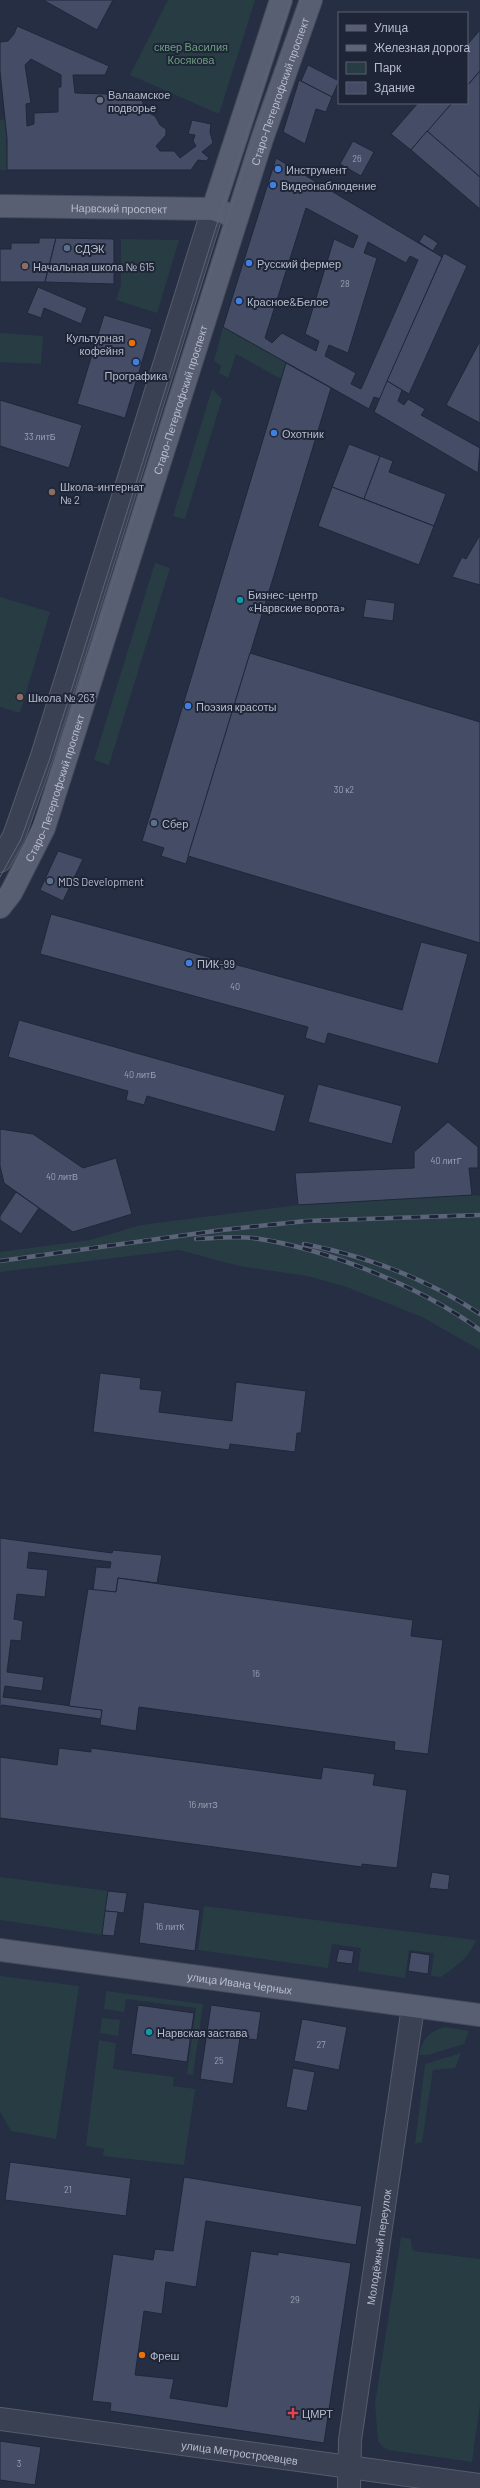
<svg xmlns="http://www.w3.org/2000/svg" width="480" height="2488" viewBox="0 0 480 2488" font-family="Barlow,sans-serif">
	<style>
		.green { fill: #273d43 }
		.building { fill: #444d65; stroke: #202739; fill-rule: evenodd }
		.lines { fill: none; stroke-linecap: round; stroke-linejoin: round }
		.minor-casing { stroke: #555c6c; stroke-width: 24 }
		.major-casing { stroke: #434a5b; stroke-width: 24 }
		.minor { stroke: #3a4152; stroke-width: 22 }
		.major { stroke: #585f72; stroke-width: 22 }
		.tram { stroke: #5c6479; stroke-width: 1 }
		.rail-casing { stroke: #5c6479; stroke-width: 4.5 }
		.rail { stroke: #1e2537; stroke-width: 3; stroke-dasharray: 9; stroke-linecap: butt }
		.worship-dot { fill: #6b7280; stroke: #1e2537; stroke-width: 1.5 }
		.shop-dot { fill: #3f7fe0; stroke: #1e2537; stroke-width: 1.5 }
		.service-dot { fill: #5c6f8a; stroke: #1e2537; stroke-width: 1.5 }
		.education-dot { fill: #8d6e63; stroke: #1e2537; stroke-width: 1.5 }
		.food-dot { fill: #e8710a; stroke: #1e2537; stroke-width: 1.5 }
		.culture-dot { fill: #0f9aa8; stroke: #1e2537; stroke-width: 1.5 }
		.health-dot { fill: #e0444e; stroke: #1e2537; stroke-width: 1.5 }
		.labels { text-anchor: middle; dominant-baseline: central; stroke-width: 4; stroke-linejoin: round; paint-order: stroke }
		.number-label { font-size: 9px; fill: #9aa0b2 }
		.park-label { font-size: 11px; fill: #6d9e7e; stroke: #1e2537 }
		.street-label { font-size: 11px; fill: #b7bccc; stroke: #1e2537 }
		.poi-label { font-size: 11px; fill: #b7bccc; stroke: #1e2537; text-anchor: start }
	</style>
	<rect width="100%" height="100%" fill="#252e43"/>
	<g class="green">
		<polygon points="168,0 255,0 219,114 130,75"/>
		<polygon points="6,119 7,170 0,170 0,120"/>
		<polygon points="121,239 179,240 157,313 116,300 121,285"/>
		<polygon points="223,327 286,363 281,379 236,354 228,378 219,373 221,366 214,361"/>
		<polygon points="0,333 43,336 41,364 0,362"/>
		<polygon points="212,389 222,399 185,519 173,516"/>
		<polygon points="155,563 170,568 109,765 94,760"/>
		<polygon points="0,597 50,612 20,713 0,707"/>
		<polygon points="472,1195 480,1196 480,1350 422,1317 344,1286 307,1276 239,1266 179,1250 0,1272 0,1252 90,1240 141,1225 298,1205"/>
		<polygon points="0,1877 108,1891 102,1935 0,1920"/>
		<path d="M204,1906L476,1940C470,1957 455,1967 441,1977L431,1976L434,1953L409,1950L405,1978L358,1971L361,1948L332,1944L328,1968L198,1950Z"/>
		<polygon points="0,1976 79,1986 56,2139 11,2131 0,2111"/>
		<polygon points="106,1991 203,2004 193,2075 187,2074 196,2008 126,1999 124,2012 104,2009"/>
		<polygon points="102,2018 120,2020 118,2036 100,2033"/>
		<path d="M445,2027L469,2031L464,2044L428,2055H419C422,2040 430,2030 445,2027Z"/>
		<polygon points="99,2040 116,2043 113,2069 174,2077 173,2086 195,2089 184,2165 103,2156 104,2149 86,2146"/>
		<polygon points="461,2053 455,2068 433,2070 422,2142 415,2144 425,2064"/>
		<polygon points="401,2237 411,2239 412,2249 414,2251 480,2259 480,2404 472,2462 389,2450 384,2448 378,2441 375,2404"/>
	</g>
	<g class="building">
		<polygon points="43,0 113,0 97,30"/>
		<path d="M17,26L109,66L105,75H73L75,93L136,95L143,102V110L155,116L160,125L166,129V135L156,146L160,151H174L180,158L196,146L193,141L195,135L188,134L192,120L211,124L210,132L213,143L202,152L209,158L206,161L198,160L191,170H7V139L0,71V42L8,41L14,34ZM31,59L61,75V87H58V112L34,113V124L27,126L26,104L31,103L25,65Z"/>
		<polygon points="480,30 480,71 467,86 467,45"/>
		<polygon points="308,65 339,81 332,97 301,81"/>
		<polygon points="480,71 480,177 427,131 452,103 467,103 467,86"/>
		<polygon points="299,80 332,97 326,112 316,109 305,144 283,132"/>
		<polygon points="418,103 452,103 411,150 391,134"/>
		<polygon points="427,131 480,177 480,209 411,150"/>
		<polygon points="353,141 374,152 361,176 340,164"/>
		<path d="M276,158L442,257L380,399L374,397L369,409L223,327ZM306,208L358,236L353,248L334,239L305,334L319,341L316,351L282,333L272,343L265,338ZM368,242L406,263L410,256L418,260L361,389L351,384L356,373L325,356L329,345L348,353L377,258L364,253Z"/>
		<polygon points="424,234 438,243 433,251 419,242"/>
		<polygon points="39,238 56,238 45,282 0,282 0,249 11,249 11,243 39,243"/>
		<polygon points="56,238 114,239 114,284 45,282"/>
		<polygon points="444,253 467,266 409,394 387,381"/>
		<polygon points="38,287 87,308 81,324 44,308 41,318 27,313"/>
		<polygon points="104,315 152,329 125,418 77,404"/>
		<polygon points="480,341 480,423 446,405"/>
		<polygon points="286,363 331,388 186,864 161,856 164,848 142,841"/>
		<polygon points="387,381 402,390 398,401 404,405 408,399 425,409 421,415 480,448 478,473 374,412"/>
		<polygon points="0,400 82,425 69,468 0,446"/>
		<polygon points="349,444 380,456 364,499 332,487"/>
		<polygon points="380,456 393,461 389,472 446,494 434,526 364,499"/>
		<polygon points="332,487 434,526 419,565 318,526"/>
		<polygon points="480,535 480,585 452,577 462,557 466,559"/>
		<polygon points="366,599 395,603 393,621 363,617"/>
		<polygon points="250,653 480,722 480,943 188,856"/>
		<polygon points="58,851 83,859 63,901 40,890"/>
		<polygon points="51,914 402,1010 421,942 468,954 438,1064 328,1033 325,1044 305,1038 308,1027 40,954"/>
		<polygon points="19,1020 285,1095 275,1132 147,1096 144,1105 126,1100 128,1091 8,1057"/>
		<polygon points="318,1084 402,1106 392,1144 308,1122"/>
		<polygon points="448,1122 478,1147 478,1168 469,1168 472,1195 298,1205 295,1173 414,1168 414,1152"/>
		<polygon points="0,1129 33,1134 83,1168 116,1158 132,1214 73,1232 4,1183 0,1166"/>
		<polygon points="16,1192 39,1208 21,1234 0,1220 0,1216"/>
		<polygon points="100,1373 141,1378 140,1389 162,1391 159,1412 232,1421 236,1382 306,1391 301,1433 297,1433 295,1452 230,1444 229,1450 93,1432"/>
		<polygon points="0,1538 112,1553 113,1550 162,1555 157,1583 118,1578 116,1592 93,1590 96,1567 110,1568 111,1562 29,1552 27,1568 48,1570 45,1597 17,1594 14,1619 23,1621 21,1641 11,1640 7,1672 44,1677 42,1691 5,1686 3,1697 102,1710 101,1719 2,1705 0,1707"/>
		<polygon points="118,1578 413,1620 411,1636 443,1640 428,1754 394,1750 395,1742 139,1707 136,1731 100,1725 102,1710 69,1706 88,1589 116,1592"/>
		<polygon points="59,1748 91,1752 91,1748 321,1779 323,1767 375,1774 373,1785 407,1790 397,1868 362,1864 362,1867 0,1818 0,1757 57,1765"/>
		<polygon points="432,1872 450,1875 448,1890 429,1888"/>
		<polygon points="108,1891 127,1893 124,1913 105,1911"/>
		<polygon points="144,1902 200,1910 195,1951 139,1943"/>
		<polygon points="105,1911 118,1912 114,1936 102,1935"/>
		<polygon points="339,1949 354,1951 352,1964 336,1962"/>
		<polygon points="411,1952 430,1955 428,1974 408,1971"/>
		<polygon points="138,2005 194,2013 187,2062 131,2054"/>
		<polygon points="211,2005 261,2012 257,2040 240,2038 233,2084 200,2079"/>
		<polygon points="302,2019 347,2027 339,2070 294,2061"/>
		<polygon points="293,2068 315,2072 307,2111 286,2107"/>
		<polygon points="10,2162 131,2178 126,2216 5,2200"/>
		<polygon points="184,2177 362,2206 356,2245 206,2221 196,2287 166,2282 162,2314 144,2311 135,2375 174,2379 170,2398 227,2407 251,2251 278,2255 278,2252 351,2263 324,2443 110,2411 111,2403 92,2401 113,2254 153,2260 155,2249 173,2251"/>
		<polygon points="0,2441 41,2447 35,2485 0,2480"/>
	</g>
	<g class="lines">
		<g class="minor-casing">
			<g id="minor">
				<polyline points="0,861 14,836 42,756 213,209"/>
				<path id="s1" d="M0,2419L480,2485"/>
				<path id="s2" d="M349,2488L350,2440L413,2007"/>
			</g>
		</g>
		<g class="major-casing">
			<g id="major">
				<path id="s3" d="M0,206L213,209L237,217"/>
				<polyline points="213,209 281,0"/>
				<path id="s4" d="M0,907L11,893L44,828L262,139L311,0"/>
				<path id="s5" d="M0,1950L480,2015"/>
			</g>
		</g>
		<use href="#minor" class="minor"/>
		<use href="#major" class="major"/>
		<g class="tram">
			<polyline points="0,877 21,839 50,758 221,211 291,0"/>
			<polyline points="0,892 27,842 57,760 229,214 301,0"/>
		</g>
		<g class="rail-casing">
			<g id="rail">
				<path d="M196,1239C214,1238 235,1236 253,1238C325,1248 422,1287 480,1330"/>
				<path d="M304,1244C366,1256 427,1279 480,1314"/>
				<polyline points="0,1261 222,1230 306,1221 480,1215"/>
			</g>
		</g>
		<use href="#rail" class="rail"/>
	</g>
	<circle class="worship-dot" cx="100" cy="100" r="4"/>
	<g class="shop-dot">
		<circle cx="278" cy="169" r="4"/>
		<circle cx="273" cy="185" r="4"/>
		<circle cx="249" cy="263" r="4"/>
		<circle cx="239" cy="301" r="4"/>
		<circle cx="136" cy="362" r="4"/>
		<circle cx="274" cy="433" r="4"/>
		<circle cx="188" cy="706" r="4"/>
		<circle cx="189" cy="963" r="4"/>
	</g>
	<g class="service-dot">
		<circle cx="67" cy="248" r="4"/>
		<circle cx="154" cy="823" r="4"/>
		<circle cx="50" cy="881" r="4"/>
	</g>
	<g class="education-dot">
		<circle cx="25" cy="266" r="4"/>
		<circle cx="52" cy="492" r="4"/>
		<circle cx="20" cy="697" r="4"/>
	</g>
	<g class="food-dot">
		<circle cx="132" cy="343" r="4"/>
		<circle cx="142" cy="2355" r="4"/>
	</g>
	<g class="culture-dot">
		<circle cx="240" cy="600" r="4"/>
		<circle cx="149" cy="2032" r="4"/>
	</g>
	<path class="health-dot" d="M291 2407h4v4h4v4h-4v4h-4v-4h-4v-4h4z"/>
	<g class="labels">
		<g class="number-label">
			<text x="357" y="158">26</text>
			<text x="345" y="283">28</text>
			<text x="40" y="436">33 литБ</text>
			<text x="344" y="789">30 к2</text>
			<text x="235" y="986">40</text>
			<text x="140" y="1074">40 литБ</text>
			<text x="446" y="1160">40 литГ</text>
			<text x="62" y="1176">40 литВ</text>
			<text x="256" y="1673">16</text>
			<text x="203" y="1804">16 литЗ</text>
			<text x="170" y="1926">16 литК</text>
			<text x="321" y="2044">27</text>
			<text x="219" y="2060">25</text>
			<text x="68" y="2189">21</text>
			<text x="295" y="2299">29</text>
			<text x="19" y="2463">3</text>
		</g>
		<g class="park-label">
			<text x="191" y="46">сквер Василия<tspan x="191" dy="13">Косякова</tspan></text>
		</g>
		<g class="street-label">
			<text stroke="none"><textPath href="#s4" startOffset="864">Старо-Петергофский проспект</textPath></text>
			<text stroke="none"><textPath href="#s3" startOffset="119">Нарвский проспект</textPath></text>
			<text stroke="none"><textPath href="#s4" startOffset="540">Старо-Петергофский проспект</textPath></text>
			<text stroke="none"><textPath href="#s4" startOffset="132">Старо-Петергофский проспект</textPath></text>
			<text stroke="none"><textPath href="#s5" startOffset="242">улица Ивана Черных</textPath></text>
			<text stroke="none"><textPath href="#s2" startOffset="243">Молодёжный переулок</textPath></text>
			<text stroke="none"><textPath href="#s1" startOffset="242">улица Метростроевцев</textPath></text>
		</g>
		<g class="poi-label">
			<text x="108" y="94">Валаамское<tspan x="108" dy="13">подворье</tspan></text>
			<text x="286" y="169">Инструмент</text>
			<text x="281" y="185">Видеонаблюдение</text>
			<text x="75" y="248">СДЭК</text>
			<text x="257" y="263">Русский фермер</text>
			<text x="33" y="266">Начальная школа № 615</text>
			<text x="247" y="301">Красное&amp;Белое</text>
			<text x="124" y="337" text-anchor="end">Культурная<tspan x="124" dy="13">кофейня</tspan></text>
			<text x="136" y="375" text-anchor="middle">Прографика</text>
			<text x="282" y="433">Охотник</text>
			<text x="60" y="486">Школа-интернат<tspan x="60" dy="13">№ 2</tspan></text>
			<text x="248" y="594">Бизнес-центр<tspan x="248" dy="13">«Нарвские ворота»</tspan></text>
			<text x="28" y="697">Школа № 263</text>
			<text x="196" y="706">Поэзия красоты</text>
			<text x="162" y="823">Сбер</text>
			<text x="58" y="881">MDS Development</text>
			<text x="197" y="963">ПИК-99</text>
			<text x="157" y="2032">Нарвская застава</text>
			<text x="150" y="2355">Фреш</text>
			<text x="302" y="2413">ЦМРТ</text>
		</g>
	</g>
	<rect x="338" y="12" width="130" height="92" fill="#1e2537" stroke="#5b6173"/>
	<rect x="346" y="25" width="20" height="6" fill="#585f72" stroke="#5b6173"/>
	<text x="374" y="32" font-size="12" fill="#b7bccc">Улица</text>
	<rect x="346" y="45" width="20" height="6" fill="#5c6479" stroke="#5b6173"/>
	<text x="374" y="52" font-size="12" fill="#b7bccc">Железная дорога</text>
	<rect x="346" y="62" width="20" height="12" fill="#273d43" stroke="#5b6173"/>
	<text x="374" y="72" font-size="12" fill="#b7bccc">Парк</text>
	<rect x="346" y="82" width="20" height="12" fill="#444d65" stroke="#5b6173"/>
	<text x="374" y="92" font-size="12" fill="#b7bccc">Здание</text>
</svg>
